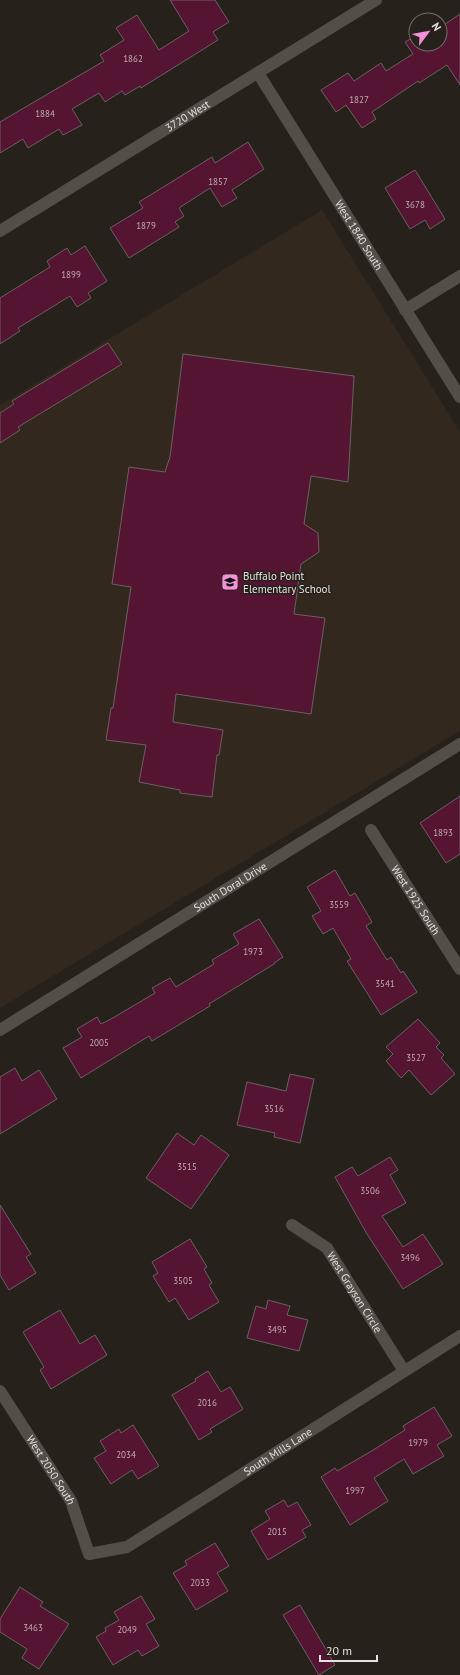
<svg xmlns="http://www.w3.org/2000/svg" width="460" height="1675" viewBox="0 0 460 1675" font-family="'PT Sans',sans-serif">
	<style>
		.built { fill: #33281e }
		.building { fill: #551532; stroke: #6a6063 }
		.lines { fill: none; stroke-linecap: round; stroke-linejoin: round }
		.minor { stroke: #544e48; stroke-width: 12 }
		.labels { text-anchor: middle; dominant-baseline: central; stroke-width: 3; stroke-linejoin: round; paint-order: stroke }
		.number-label { font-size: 9px; fill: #c1aeb2 }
		.street-label { font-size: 11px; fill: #e5e1dd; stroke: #27211b }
		.poi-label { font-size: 11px; fill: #e5e1dd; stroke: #27211b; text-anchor: start }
	</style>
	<rect width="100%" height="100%" fill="#27211b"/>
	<polygon class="built" points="322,210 460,432 460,731 0,1008 0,405"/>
	<g class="building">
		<polygon points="170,0 215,0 229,22 213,32 218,40 141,88 140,86 125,95 122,91 105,102 99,93 72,109 82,125 63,135 59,129 28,148 23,139 0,153 0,122 104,61 100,55 124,40 116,28 137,15 159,50 189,31"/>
		<polygon points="460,14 460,85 447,65 419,83 418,81 372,112 376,119 362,128 346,105 336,112 321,90 348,73 354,81 381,63 386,71 413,54 405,42 416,36 416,44 440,44 440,21 444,25"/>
		<polygon points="248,142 264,169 232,190 237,198 222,207 210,188 179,208 184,216 175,222 179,227 129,258 110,228 143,208 139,202 212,157 215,163"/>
		<polygon points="415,170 445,219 430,229 425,220 410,229 385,188"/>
		<polygon points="85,246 107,281 88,293 91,298 77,307 70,296 18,328 20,331 0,344 0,298 50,267 47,261 67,248 71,255"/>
		<polygon points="108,343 122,364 18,427 20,430 0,443 0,413 14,404 12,401"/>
		<polygon points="183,354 354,376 348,482 311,476 304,524 318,533 319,552 301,564 294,614 325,618 311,714 176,694 173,722 223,730 219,755 217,755 212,797 180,793 180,790 139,782 146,745 106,740 111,708 113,708 131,587 112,584 129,467 165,472 170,457"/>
		<polygon points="460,796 460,854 446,863 420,823"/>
		<polygon points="335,870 350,896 355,893 372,922 366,926 387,960 391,957 401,973 403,971 417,992 381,1015 347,961 351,959 333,928 323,934 312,916 321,911 307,887"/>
		<polygon points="259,919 283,957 274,963 274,964 209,1004 210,1006 152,1041 149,1036 81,1078 63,1048 82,1037 77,1029 97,1017 101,1024 111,1019 155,993 152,988 170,978 176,987 214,964 212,960 239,944 233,934"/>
		<polygon points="418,1019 440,1043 436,1047 444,1055 441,1058 455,1074 431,1095 409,1070 401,1078 386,1061 393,1054 386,1047"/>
		<polygon points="15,1068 22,1081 39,1070 57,1099 0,1134 0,1077"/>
		<polygon points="290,1074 314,1079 300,1143 274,1137 275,1133 237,1125 247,1082 286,1091"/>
		<polygon points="177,1133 194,1145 201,1135 229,1155 191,1209 146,1178"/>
		<polygon points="390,1157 398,1170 390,1175 406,1203 382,1216 403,1247 423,1234 443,1264 403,1289 367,1234 335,1177 352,1167 358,1176"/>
		<polygon points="0,1205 31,1254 26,1257 36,1273 9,1290 0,1275"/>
		<polygon points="190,1239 207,1267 204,1269 212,1283 209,1285 219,1302 189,1320 175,1298 169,1302 153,1276 158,1273 152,1262"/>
		<polygon points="268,1300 290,1306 287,1315 308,1320 299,1351 247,1338 256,1306 266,1309"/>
		<polygon points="60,1310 80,1344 95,1335 107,1355 51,1389 40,1370 44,1367 23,1332"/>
		<polygon points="208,1371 221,1392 230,1387 243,1409 210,1429 212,1432 199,1440 172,1395 196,1381 195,1379"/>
		<polygon points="434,1407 452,1436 437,1445 444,1456 413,1474 404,1459 374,1478 388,1501 350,1525 321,1477 335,1468 337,1471 370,1452 405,1430 403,1426"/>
		<polygon points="133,1425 159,1466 138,1479 132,1470 111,1484 94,1458 106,1451 100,1441 119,1429 121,1433"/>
		<polygon points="284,1500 288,1507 297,1502 311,1525 302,1530 306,1537 268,1560 251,1531 270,1519 265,1511"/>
		<polygon points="215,1543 229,1566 217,1573 228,1591 196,1610 173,1573 187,1565 185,1561"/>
		<polygon points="20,1587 43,1602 40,1606 69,1624 39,1669 22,1658 27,1649 0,1632 0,1619"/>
		<polygon points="141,1596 155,1619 146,1624 159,1646 142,1656 138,1650 113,1665 96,1637 106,1631 105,1628 119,1620 114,1612"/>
		<polygon points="300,1605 335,1665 319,1675 283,1615"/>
	</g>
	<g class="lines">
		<g class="minor">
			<path id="s1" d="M258,73L460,397"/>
			<path id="s2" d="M0,231L376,0"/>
			<polyline points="405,310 460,276"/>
			<path id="s3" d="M371,830L460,969"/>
			<path id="s4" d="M0,1030L460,744"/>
			<path id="s5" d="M292,1225L327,1248L404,1371"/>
			<path id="s6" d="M0,1391L71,1501L89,1554L127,1547L460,1336"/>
		</g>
	</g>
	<defs>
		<g id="school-square" transform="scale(0.9)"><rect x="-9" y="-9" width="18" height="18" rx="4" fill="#f291d6" stroke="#27211b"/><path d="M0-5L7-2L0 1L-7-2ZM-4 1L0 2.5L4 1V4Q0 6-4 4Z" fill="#111"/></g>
	</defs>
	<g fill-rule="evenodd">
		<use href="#school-square" x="230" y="582"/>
	</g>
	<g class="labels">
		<g class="number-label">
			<text x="133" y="58">1862</text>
			<text x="359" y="99">1827</text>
			<text x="45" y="113">1884</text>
			<text x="218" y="181">1857</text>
			<text x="415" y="204">3678</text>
			<text x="146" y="225">1879</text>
			<text x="71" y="274">1899</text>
			<text x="443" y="832">1893</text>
			<text x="339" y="904">3559</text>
			<text x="253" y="951">1973</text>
			<text x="385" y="983">3541</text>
			<text x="99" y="1042">2005</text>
			<text x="416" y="1057">3527</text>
			<text x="274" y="1108">3516</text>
			<text x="187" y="1166">3515</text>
			<text x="370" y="1190">3506</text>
			<text x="410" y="1257">3496</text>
			<text x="183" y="1280">3505</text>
			<text x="277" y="1329">3495</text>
			<text x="207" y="1402">2016</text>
			<text x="418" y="1442">1979</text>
			<text x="126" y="1454">2034</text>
			<text x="355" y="1490">1997</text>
			<text x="277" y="1531">2015</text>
			<text x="200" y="1582">2033</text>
			<text x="33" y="1627">3463</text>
			<text x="127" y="1629">2049</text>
		</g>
		<g class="street-label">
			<text stroke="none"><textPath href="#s2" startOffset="220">3720 West</textPath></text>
			<text stroke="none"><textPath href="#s1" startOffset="191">West 1840 South</textPath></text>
			<text stroke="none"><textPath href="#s4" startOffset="271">South Doral Drive</textPath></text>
			<text stroke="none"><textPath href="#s3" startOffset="83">West 1925 South</textPath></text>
			<text stroke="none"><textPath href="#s5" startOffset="94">West Grayson Circle</textPath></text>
			<text stroke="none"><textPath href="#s6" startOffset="404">South Mills Lane</textPath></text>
			<text stroke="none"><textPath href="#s6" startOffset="94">West 2050 South</textPath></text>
		</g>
		<g class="poi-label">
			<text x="243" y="576">Buffalo Point<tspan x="243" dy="13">Elementary School</tspan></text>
		</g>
	</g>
	<g transform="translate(428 32) rotate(58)"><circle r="19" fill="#27211b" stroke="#736e69"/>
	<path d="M0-3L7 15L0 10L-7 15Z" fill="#f291d6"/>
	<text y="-6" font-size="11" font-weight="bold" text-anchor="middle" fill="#e5e1dd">N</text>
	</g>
	<path d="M320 1655v6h57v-6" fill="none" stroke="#e5e1dd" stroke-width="2"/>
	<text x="326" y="1655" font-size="12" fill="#e5e1dd" stroke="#27211b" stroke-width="3" paint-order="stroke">20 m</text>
</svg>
